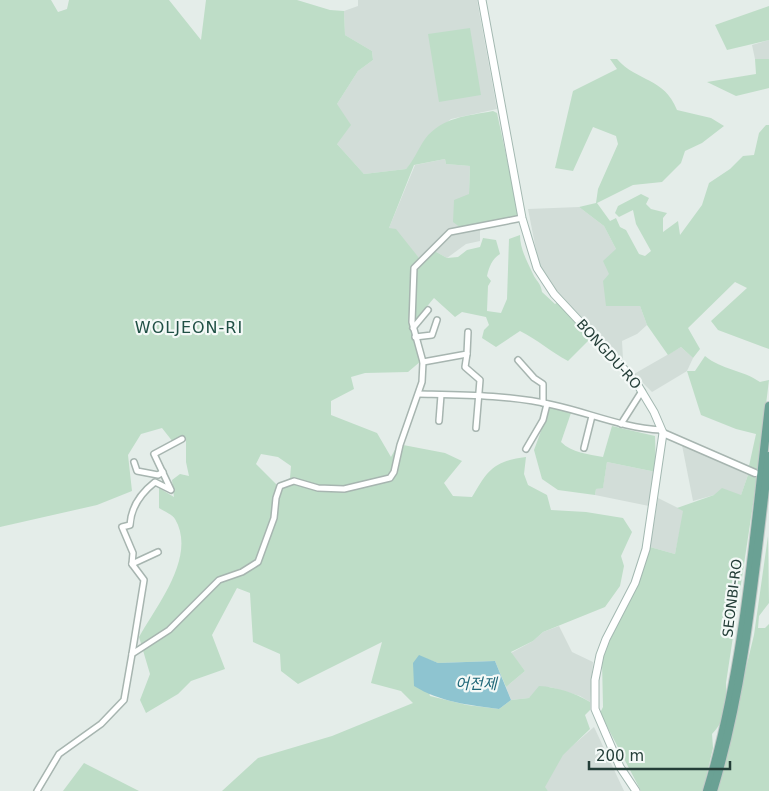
<svg xmlns="http://www.w3.org/2000/svg" width="769" height="791" viewBox="0 0 769 791" font-family="'DejaVu Sans','Noto Sans KR',sans-serif">
	<style>
		.built { fill: #d2ddd8 }
		.green { fill: #beddc7; fill-rule: evenodd }
		.water { fill: #8ec4d0 }
		.lines { fill: none; stroke-linecap: round; stroke-linejoin: round }
		.minor-casing { stroke: #a7b5b0; stroke-width: 8 }
		.tertiary-casing { stroke: #a7b5b0; stroke-width: 9 }
		.secondary-casing { stroke: #a3b8b1; stroke-width: 9 }
		.primary-casing { stroke: #c2c9c7; stroke-width: 10 }
		.minor { stroke: #fff; stroke-width: 5 }
		.tertiary { stroke: #fff; stroke-width: 6 }
		.secondary { stroke: #fff; stroke-width: 7 }
		.primary { stroke: #6aa194; stroke-width: 8 }
		.labels { text-anchor: middle; dominant-baseline: central; stroke-width: 4.5; stroke-linejoin: round; paint-order: stroke }
		.street-label { font-size: 14px; fill: #243e38; stroke: #f4f9f7 }
		.water-label { font-size: 15px; font-style: italic; fill: #1f6778; stroke: #f4f9f7 }
		.quarter-label { font-size: 16px; letter-spacing: 1px; fill: #205045; stroke: #f4f9f7 }
	</style>
	<rect width="100%" height="100%" fill="#e4ede9"/>
	<g class="built">
		<polygon points="358,0 477,0 497,109 451,119 425,140 417,156 406,169 364,174 337,144 337,104 358,71 373,60 372,51 345,35 344,11 358,6"/>
		<polygon points="769,40 769,59 755,59 752,45"/>
		<polygon points="445,159 446,164 470,166 469,194 461,228 480,224 480,241 466,244 447,258 431,249 419,258 389,228 415,165"/>
		<polygon points="579,207 604,226 616,249 629,305 640,306 647,325 637,334 622,341 623,359 618,358 557,293 539,265 528,209"/>
		<polygon points="681,347 693,358 687,371 652,392 634,374"/>
		<polygon points="682,445 748,475 741,495 714,495 693,501"/>
		<polygon points="607,462 656,472 649,506 595,495 596,489 603,487"/>
		<polygon points="658,498 684,511 675,554 650,547"/>
		<polygon points="559,626 572,652 593,662 590,702 580,696 550,687 529,698 511,700 506,687 525,671 511,653 533,641 543,632"/>
		<polygon points="594,727 624,791 548,791 544,787 563,754"/>
	</g>
	<g class="green">
		<path d="M0,0H51L58,12L67,9L69,0H169L201,40L206,0H297L330,10L344,11L345,35L372,51L373,60L358,71L337,104L351,125L337,144L364,174L406,169C414,160 418,149 425,139C442,117 467,116 493,111L497,113L519,215L461,228L453,222L454,200L469,194L470,166L446,164L445,159L414,165L389,228L396,229L419,258L431,249L447,258L458,257L467,250L480,247L483,238L496,240L500,254C492,259 489,267 487,276L491,281L488,286L487,311L501,313L507,299L509,239L520,235C520,249 527,261 533,274C536,281 541,283 542,292L555,304L558,302L590,339L568,361C551,352 538,340 520,331L496,347L482,338L484,330L489,325L486,317L462,312L455,317L434,298C410,327 410,325 421,361L408,372L365,373L351,377L354,389L331,401V415L377,433L391,457L398,444L445,453L462,461L444,483L453,496L472,497C488,470 493,461 526,457L524,474L528,485L547,495L551,510L586,512L623,518L632,532L621,556L624,566L620,586L605,607L543,632L533,641L511,652L525,671L506,687L495,661L438,663L419,656L430,696L467,705L499,709L511,700L529,698L539,686C557,687 575,693 590,702V710L585,715L590,729L563,755L545,787L548,791H222L258,758L332,736L413,703L401,691L371,683L382,642L298,684L281,671L280,654L253,642L250,593L237,588L212,635L225,669L191,681L178,694L146,713L140,700L150,674L139,637C157,605 197,556 175,519C173,515 164,511 159,508V488L174,497L172,480L180,474L189,476L186,462V438L173,442L162,428L141,434L128,455L132,491L97,505L0,527ZM261,454L278,457L291,466L290,478L277,485L256,464Z"/>
		<polygon points="769,6 769,40 727,50 715,25"/>
		<polygon points="470,28 481,95 439,102 428,34"/>
		<path d="M610,59H617C637,82 664,77 677,110L711,118L724,126L702,143L685,151L681,163L662,182L633,185L597,203L610,221L616,218L620,227L626,230L639,254L645,256L651,251L636,224L633,210L619,217L615,213L618,206L641,194L649,198L646,204L651,209L667,213L663,218V232L678,221L680,235L702,205L709,183L730,169L743,156L754,155L759,133L766,125H769V349L718,330L711,321L747,288L735,282L688,328L700,349L693,358L681,347L668,355L647,325L640,306H606L603,281L609,274L603,261L616,249L604,226L579,207L596,203L598,189L618,144L616,136L593,127L573,171L555,168L573,91L617,69Z"/>
		<polygon points="755,59 769,59 769,88 736,96 707,82 756,74"/>
		<path d="M705,356C722,370 743,370 760,382L769,380L758,470L749,466L756,434L736,429L701,415L687,371H695Z"/>
		<path d="M550,407L571,413L561,442C572,453 588,454 603,457L612,426L655,436L656,472L607,462L603,488L596,489L595,495L558,490L542,479L534,450Z"/>
		<path d="M748,475L757,478L726,683C727,703 726,720 712,734L713,748L703,791H641L600,713L603,707L602,661L608,644L630,601L650,547L675,554L683,511L677,508L714,495L722,488L741,495Z"/>
		<polygon points="768,536 769,603 759,616 758,628 765,628 769,624 769,791 716,791 754,635"/>
		<polygon points="84,763 139,791 63,791"/>
	</g>
	<path class="water" d="M419,655L438,663L495,661L511,700L499,709C469,705 440,702 414,686L413,663Z"/>
	<g class="lines">
		<g class="minor-casing">
			<g id="minor">
				<polyline points="413,328 428,310"/>
				<polyline points="415,337 432,335 437,320"/>
				<polyline points="467,354 465,367 480,380 476,428"/>
				<polyline points="518,360 534,378 543,384 543,403"/>
				<polyline points="423,362 467,354 468,332"/>
				<path d="M419,394C463,395 510,395 553,405C590,413 623,428 661,430"/>
				<polyline points="439,421 441,395"/>
				<polyline points="621,424 642,391"/>
				<polyline points="584,448 592,416"/>
				<polyline points="526,449 543,420 547,404"/>
				<polyline points="134,462 137,471 158,475 163,472"/>
				<polyline points="132,564 158,552"/>
				<path d="M132,654L144,580L132,564L133,553L122,527L130,525C131,506 141,493 155,482L171,490L154,454L182,439"/>
				<polyline points="37,791 59,754 101,724 124,700 132,654 169,630 219,580 242,572 258,562 274,518 276,498 280,486 294,481 318,488 344,489 390,478 394,472 400,445 422,382 423,362 412,322 414,268 450,232 522,218"/>
			</g>
		</g>
		<g class="tertiary-casing">
			<polyline id="tertiary" points="663,433 755,473"/>
		</g>
		<g class="secondary-casing">
			<polyline id="secondary" points="482,0 522,218 537,268 554,294 636,382 654,412 663,433 646,549 635,583 606,639 600,655 595,680 595,709 620,767 636,791"/>
		</g>
		<g class="primary-casing">
			<g id="primary">
				<path d="M707,791C744,669 754,533 769,406"/>
				<path d="M713,791C746,682 755,568 769,456"/>
			</g>
		</g>
		<use href="#minor" class="minor"/>
		<use href="#tertiary" class="tertiary"/>
		<use href="#secondary" class="secondary"/>
		<use href="#primary" class="primary"/>
	</g>
	<g class="labels">
		<g class="street-label">
			<text transform="translate(609 354) rotate(48)">BONGDU-RO</text>
			<text transform="translate(732 598) rotate(-83)">SEONBI-RO</text>
		</g>
		<g class="water-label">
			<text x="476" y="684">어전제</text>
		</g>
		<g class="quarter-label">
			<text x="189" y="327">WOLJEON-RI</text>
		</g>
	</g>
	<path d="M589 761v8h141v-8" fill="none" stroke="#243e38" stroke-width="2.5"/>
	<text x="596" y="761" font-size="15" fill="#243e38" stroke="#f4f9f7" stroke-width="4" paint-order="stroke">200 m</text>
</svg>
